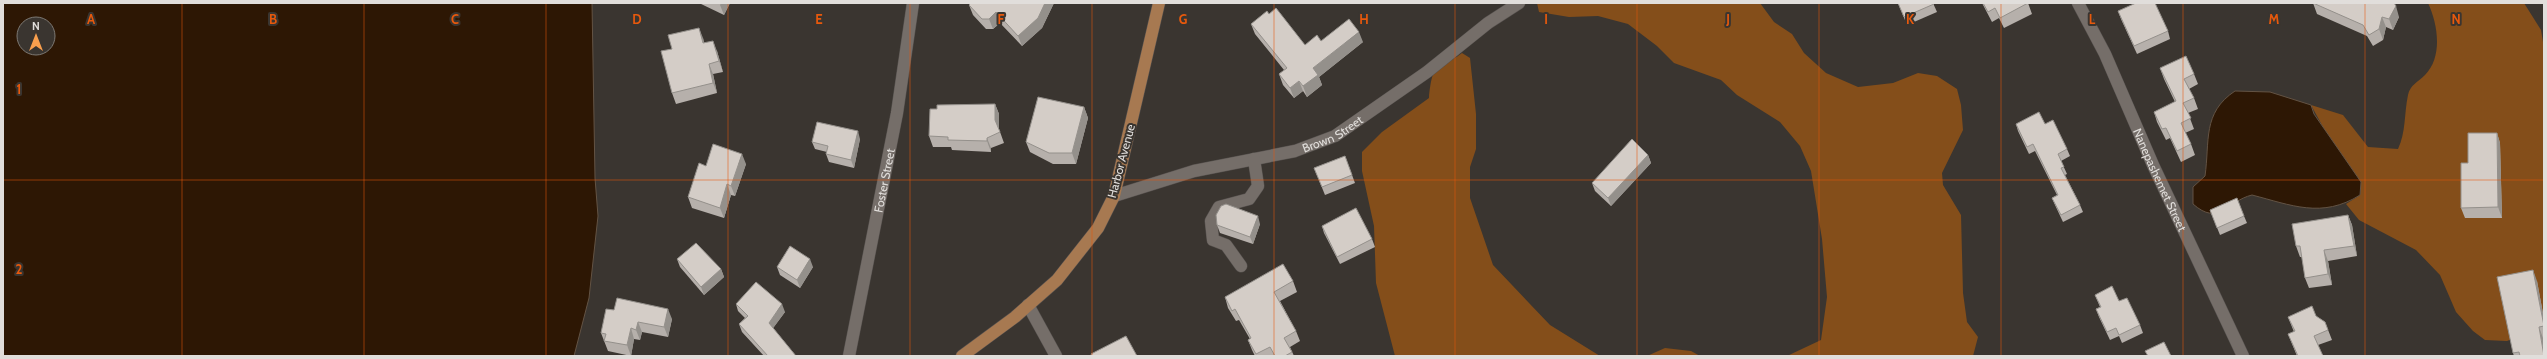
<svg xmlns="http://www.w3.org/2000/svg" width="2547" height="359" viewBox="0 0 2547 359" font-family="Cabin,sans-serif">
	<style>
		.green { fill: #844e1a }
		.water { fill: #2d1704; stroke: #635344; fill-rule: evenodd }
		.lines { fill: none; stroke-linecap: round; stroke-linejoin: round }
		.minor-casing { stroke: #57524f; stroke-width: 13 }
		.major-casing { stroke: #57524f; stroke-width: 13 }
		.minor { stroke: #756e69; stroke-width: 12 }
		.major { stroke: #a77951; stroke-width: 12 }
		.wall { fill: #b6b0ab }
		.shaded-wall { fill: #94908b }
		.building { fill: #d4cdc7; stroke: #94908b }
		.grid { fill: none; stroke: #e8590c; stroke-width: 1; stroke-opacity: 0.55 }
		.labels { text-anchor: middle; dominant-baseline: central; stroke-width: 4; stroke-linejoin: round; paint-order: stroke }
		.street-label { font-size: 12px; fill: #e1dedb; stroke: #3a3530 }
		.grid-label { font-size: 13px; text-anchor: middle; font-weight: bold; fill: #e8590c; stroke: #3a3530; stroke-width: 4; stroke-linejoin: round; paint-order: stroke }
	</style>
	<rect width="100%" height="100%" fill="#3a3530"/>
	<g class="green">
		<polygon points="1537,3 1760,3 1774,22 1792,34 1804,53 1826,73 1858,87 1893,83 1918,73 1937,76 1957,89 1961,105 1963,130 1942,173 1943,185 1961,215 1963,293 1967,322 1978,337 1973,356 1787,356 1821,340 1827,297 1822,239 1811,171 1800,146 1780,122 1737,95 1721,80 1674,63 1657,46 1628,24 1598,16 1569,17 1539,12"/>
		<path d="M2428,3H2524L2541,30L2544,48V317L2532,331L2507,341L2485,340L2473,331L2456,312L2440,275L2416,250L2359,220L2346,204L2360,195L2311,105L2343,115L2368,147L2398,149C2406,132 2404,114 2408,95C2410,85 2418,82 2425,75C2443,57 2438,24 2428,3Z"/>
		<path d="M1462,53L1470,58L1476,114V149L1470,167V198L1493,265L1550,325L1600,356H1395L1376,283L1374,226L1362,171V152L1382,132L1429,98C1433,61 1435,73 1462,53Z"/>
		<polygon points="1665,348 1691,351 1700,356 1647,356"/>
	</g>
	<g class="water">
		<path d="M3,3H592L595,178L598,216L589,298L574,356H3ZM24,24H48V48H24Z"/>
		<path d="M2235,91L2270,92L2311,105L2314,114L2361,182L2360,195C2322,219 2291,205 2252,195C2227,201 2219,227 2193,204V187L2205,176C2210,141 2202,113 2235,91Z"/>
	</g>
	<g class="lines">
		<g class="minor-casing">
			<g id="minor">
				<path id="s1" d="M2078,3L2105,54L2153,165L2243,356"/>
				<path id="s2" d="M1114,196L1194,171L1295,151L1335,136L1427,72L1488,23L1519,3"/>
				<polyline points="1241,266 1226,245 1213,240 1211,221 1219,207 1249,199 1258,186 1254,159"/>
				<polyline points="1028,305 1056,356"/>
				<path id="s3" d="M849,356L897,113L913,3"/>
			</g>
		</g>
		<g class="major-casing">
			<polyline id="major" points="962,356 1015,317 1057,280 1098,228 1114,196 1159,3"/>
		</g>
		<use href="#minor" class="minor"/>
		<use href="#major" class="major"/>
	</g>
	<g class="wall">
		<polygon points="699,3 730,3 724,15"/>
		<polygon points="971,3 1054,3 1042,28 1022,46 1000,23 993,29 986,29 973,15 969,5"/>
		<polygon points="1898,3 1933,3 1937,12 1907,25"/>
		<polygon points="1982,3 2028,3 2032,14 2004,28 1999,18 1992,22"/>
		<polygon points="2313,3 2399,17 2393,30 2386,27 2383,40 2373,46 2367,36 2317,14"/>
		<polygon points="2118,11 2168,31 2170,39 2137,54 2121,19"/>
		<polygon points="1269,14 1305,45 1321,41 1363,42 1319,77 1322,85 1307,97 1303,91 1294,98 1283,85 1279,74 1284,70 1255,34 1251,24"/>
		<polygon points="703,38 704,43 717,51 723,72 713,74 717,93 676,104 672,93 672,49"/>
		<polygon points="2160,68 2194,74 2198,84 2189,89 2194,98 2198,109 2188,113 2194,129 2185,133 2191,144 2195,155 2181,162 2170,138 2166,140 2157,122 2154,112 2175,102 2164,79"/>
		<polygon points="995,104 999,114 999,129 1004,143 991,148 991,152 952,150 951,147 933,147 929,136 937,109"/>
		<polygon points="1084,107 1088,118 1076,164 1053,164 1030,152 1026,142"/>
		<polygon points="2016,124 2045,124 2067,149 2070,156 2061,161 2067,174 2065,175 2080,205 2083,212 2063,222 2055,205 2052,198 2057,195 2035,151 2029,154 2018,131"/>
		<polygon points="2497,133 2500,143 2502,218 2465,218 2461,208 2468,163"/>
		<polygon points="860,139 854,168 829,162 826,154 827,152 815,149 812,142"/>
		<polygon points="1648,155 1651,163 1611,206 1595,191 1592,183"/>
		<polygon points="1345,156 1355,183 1325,195 1314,168"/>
		<polygon points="746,164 735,196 731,195 724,218 692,208 688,197 706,166"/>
		<polygon points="2210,210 2244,216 2247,223 2220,235"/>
		<polygon points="2348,215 2352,225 2357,256 2328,261 2332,285 2309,288 2305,278 2302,257 2300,257 2296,246"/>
		<polygon points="1260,224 1253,244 1220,233 1217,225"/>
		<polygon points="1322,226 1372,239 1375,247 1340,264 1324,233"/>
		<polygon points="677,259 721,269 724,277 704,295 680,267"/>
		<polygon points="777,267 813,267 800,288 780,275"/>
		<polygon points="1293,281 1297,292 1280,301 1296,331 1300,341 1290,347 1294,356 1255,356 1252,350 1248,340 1250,339 1239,320 1236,321 1228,308 1225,297"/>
		<polygon points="2537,281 2544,319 2544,337 2543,338 2544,356 2514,356 2513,353"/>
		<polygon points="2095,295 2119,301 2140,325 2143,333 2122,343 2119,336 2110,340 2099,317 2096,309 2100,307"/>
		<polygon points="736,304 785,312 773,328 796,356 764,356 742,332 739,324 745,318 738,311"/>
		<polygon points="614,310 672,319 668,337 642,332 640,340 634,339 631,356 608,351 601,333"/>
		<polygon points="2316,316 2325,322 2332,340 2318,345 2323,356 2297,356 2288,334 2294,332 2288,317"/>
	</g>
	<g class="shaded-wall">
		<polygon points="721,3 730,3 724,15 720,5"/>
		<polygon points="1045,3 1054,3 1042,28 1022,46 1018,36"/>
		<polygon points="2396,6 2399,17 2393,30 2389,19"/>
		<polygon points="996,12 1000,23 993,29 989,19"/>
		<polygon points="2382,17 2386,27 2383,40 2379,29"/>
		<polygon points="699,28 703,38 707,54 703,43"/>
		<polygon points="1359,32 1363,42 1319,77 1322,85 1307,97 1303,86 1313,68"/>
		<polygon points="713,41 717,51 723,72 719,61"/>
		<polygon points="709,64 713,74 717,93 713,83"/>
		<polygon points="1299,81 1303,91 1294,98 1290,88"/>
		<polygon points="995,104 999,114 999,131 995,120"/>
		<polygon points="1084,107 1088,118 1076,164 1072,153"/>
		<polygon points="858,131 860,139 854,168 851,160"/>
		<polygon points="2497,133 2500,143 2502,218 2498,207"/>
		<polygon points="987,138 991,148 991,152 987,141"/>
		<polygon points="742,154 746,164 735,196 731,186"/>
		<polygon points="1648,155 1651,163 1611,206 1608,198"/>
		<polygon points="727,184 731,195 724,218 720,208"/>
		<polygon points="2348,215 2352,225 2357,256 2354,246"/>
		<polygon points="1258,216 1260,224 1253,244 1250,237"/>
		<polygon points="2324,250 2328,261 2332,285 2328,274"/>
		<polygon points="810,259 813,267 800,288 797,280"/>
		<polygon points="721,269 724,277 704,295 701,287"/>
		<polygon points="2533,270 2537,281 2544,319 2544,327"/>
		<polygon points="782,304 785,312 771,331 769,323"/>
		<polygon points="668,309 672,319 668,337 664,327"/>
		<polygon points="638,322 642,332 640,340 636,330"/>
		<polygon points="2539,327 2543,338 2544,345 2544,355"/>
		<polygon points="631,328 634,339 631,356 627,345"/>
	</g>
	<g class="building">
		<polygon points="971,3 1045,3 1038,18 1018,36 996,12 989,19 982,19 969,5"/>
		<polygon points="1898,3 1933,3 1934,4 1904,17"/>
		<polygon points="1983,3 2028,3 2000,18 1995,8 1988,12"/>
		<polygon points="2136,3 2155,3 2168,31 2134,46 2118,11"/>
		<polygon points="2313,3 2394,3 2396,6 2389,19 2382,17 2379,29 2369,35 2363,25"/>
		<polygon points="1276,8 1305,45 1317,35 1321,41 1349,19 1359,32 1313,68 1318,75 1303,86 1299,81 1290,88 1279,74 1287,68 1251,24 1267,11 1269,14"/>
		<polygon points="699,28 703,43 713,41 719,61 709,64 713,83 672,93 661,51 672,49 668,35"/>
		<polygon points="2186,56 2194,74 2184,79 2194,98 2183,103 2191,118 2181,123 2191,144 2177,151 2166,128 2162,129 2154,112 2176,101 2160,68"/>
		<polygon points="1038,97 1084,107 1072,153 1049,153 1026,142"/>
		<polygon points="995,104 995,120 1000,132 987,138 987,141 948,140 948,137 929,136 930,109 937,109 937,105"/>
		<polygon points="2039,112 2045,124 2053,120 2067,149 2058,154 2064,167 2061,168 2080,205 2061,215 2052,198 2058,195 2033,144 2027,147 2016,124"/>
		<polygon points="817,122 858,131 851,160 826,154 828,146 812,142"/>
		<polygon points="2468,133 2497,133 2498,207 2461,208 2461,163 2468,163"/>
		<polygon points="1632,139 1648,155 1608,198 1592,183"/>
		<polygon points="713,144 742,154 731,186 727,184 720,208 688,197 699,163 706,166"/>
		<polygon points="1345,156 1352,175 1322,187 1314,168"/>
		<polygon points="2237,198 2244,216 2217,228 2210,210"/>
		<polygon points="1226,204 1258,216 1250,237 1217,225 1216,215 1221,206"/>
		<polygon points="1356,208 1372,239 1337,257 1322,226"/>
		<polygon points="2348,215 2354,246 2324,250 2328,274 2305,278 2300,246 2296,246 2292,224"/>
		<polygon points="696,243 721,269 701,287 677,259"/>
		<polygon points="790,246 810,259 797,280 777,267"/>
		<polygon points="1283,264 1293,281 1274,292 1296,331 1284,338 1292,352 1285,356 1275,356 1270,347 1256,354 1248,340 1251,338 1235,309 1232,311 1225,297"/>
		<polygon points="2533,270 2544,326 2539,327 2544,356 2520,356 2519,352 2513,353 2497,277"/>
		<polygon points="756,282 782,304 769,323 796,356 768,356 739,324 748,316 736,304"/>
		<polygon points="2112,286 2119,301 2127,298 2140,325 2119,335 2116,328 2107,332 2096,309 2101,307 2095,295"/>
		<polygon points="617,298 668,309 664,327 638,322 636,330 631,328 627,345 604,341 606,334 601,333 606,309 614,310"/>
		<polygon points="2312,306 2316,316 2325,322 2328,330 2314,336 2323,356 2298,356 2288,334 2295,331 2288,317"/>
		<polygon points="1126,336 1137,356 1092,356 1091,354"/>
		<polygon points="2164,342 2171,356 2148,356 2145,351"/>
	</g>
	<path class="grid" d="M182,3V356M364,3V356M546,3V356M728,3V356M910,3V356M1092,3V356M1274,3V356M1455,3V356M1637,3V356M1819,3V356M2001,3V356M2183,3V356M2365,3V356M3,180H2544"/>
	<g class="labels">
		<g class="street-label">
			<text stroke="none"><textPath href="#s2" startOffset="228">Brown Street</textPath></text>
			<text transform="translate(1121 161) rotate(-75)">Harbor Avenue</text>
			<text stroke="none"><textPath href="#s1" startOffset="195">Nanepashemet Street</textPath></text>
			<text stroke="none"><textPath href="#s3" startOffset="179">Foster Street</textPath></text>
		</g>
	</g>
	<g class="grid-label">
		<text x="91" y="24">A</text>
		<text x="273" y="24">B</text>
		<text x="455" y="24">C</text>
		<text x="637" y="24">D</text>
		<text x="819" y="24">E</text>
		<text x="1001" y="24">F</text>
		<text x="1183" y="24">G</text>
		<text x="1364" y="24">H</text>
		<text x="1546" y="24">I</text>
		<text x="1728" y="24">J</text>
		<text x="1910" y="24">K</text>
		<text x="2092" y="24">L</text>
		<text x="2274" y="24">M</text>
		<text x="2456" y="24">N</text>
		<text x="19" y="94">1</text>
		<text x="19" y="274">2</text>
	</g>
	<rect width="2547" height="359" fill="none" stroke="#e1dedb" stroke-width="8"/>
	<g transform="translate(36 36)"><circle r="19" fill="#3a3530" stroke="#7d7974"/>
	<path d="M0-3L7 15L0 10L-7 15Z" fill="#f99f4d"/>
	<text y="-6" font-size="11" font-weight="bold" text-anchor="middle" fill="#e1dedb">N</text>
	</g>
</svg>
